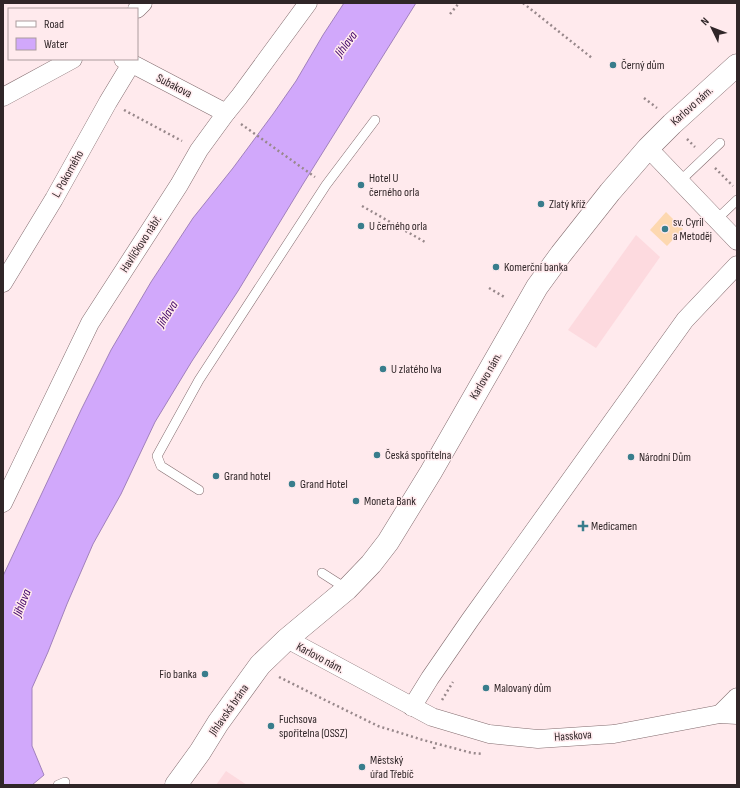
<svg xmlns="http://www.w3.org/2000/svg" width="740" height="788" viewBox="0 0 740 788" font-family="'Sofia Sans Condensed',sans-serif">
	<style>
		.built { fill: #fddadf }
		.green { fill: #fdd8b0 }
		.water { fill: #d1a8fb; stroke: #a181bc }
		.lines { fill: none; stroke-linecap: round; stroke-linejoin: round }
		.lane-casing { stroke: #836c6f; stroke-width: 10 }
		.street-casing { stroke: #836c6f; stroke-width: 19 }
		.secondary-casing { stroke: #836c6f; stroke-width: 23 }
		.path { stroke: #98888b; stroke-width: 2.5; stroke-dasharray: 2 3; stroke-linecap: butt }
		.lane { stroke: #fff; stroke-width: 9 }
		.street { stroke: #fff; stroke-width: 18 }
		.secondary { stroke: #fff; stroke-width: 22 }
		.poi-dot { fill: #397d8c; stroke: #ffeaed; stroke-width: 1.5 }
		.labels { text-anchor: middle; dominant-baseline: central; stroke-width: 3; stroke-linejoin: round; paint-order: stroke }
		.poi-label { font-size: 12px; fill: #302628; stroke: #ffeaed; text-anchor: start }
		.street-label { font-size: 12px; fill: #302628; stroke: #ffeaed }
		.water-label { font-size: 13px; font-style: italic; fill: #420368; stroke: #ffeaed }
	</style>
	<rect width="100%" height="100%" fill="#ffeaed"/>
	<g class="built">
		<polygon points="636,235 660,257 596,348 568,330"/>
		<polygon points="226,771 247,785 216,785"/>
	</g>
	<polygon class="green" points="666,212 683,229 667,246 650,230"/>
	<polygon class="water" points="344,3 416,3 303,184 238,291 192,361 155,422 121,494 93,544 67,604 48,652 32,688 32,746 44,775 32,785 3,785 3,576 81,410 111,350 151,282 193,218 233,168 273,114 296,81 323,35"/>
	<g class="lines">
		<g class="lane-casing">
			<g id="lane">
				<polyline points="680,181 720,143"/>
				<polyline points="717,219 737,200"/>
				<polyline points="199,490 161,466 157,456 199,380 326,185 375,120"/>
				<polyline points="322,573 347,589"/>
				<polyline points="58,785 65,782"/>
			</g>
		</g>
		<g class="street-casing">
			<g id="street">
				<polyline points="137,9 143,3"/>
				<polyline points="123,59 226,113"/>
				<polyline points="3,97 73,59"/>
				<polyline points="648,148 737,241"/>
				<polyline points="3,283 54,199 108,102 131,64"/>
				<polyline points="3,503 90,323 179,185 199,150 226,113 239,97 308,3"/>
				<polyline points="287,639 432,717 489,734 538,739 614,734 720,714 737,715"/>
				<polyline points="412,707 430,678 470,620 685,320 737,265"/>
				<polyline points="720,714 737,697"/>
			</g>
		</g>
		<g class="secondary-casing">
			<polyline id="secondary" points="176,785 200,752 218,723 260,665 287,639 347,589 371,564 388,542 431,472 537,287 561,254 610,192 648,148 672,124 737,65"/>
		</g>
		<g class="path">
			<polyline points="523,3 592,58"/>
			<polyline points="450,14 459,3"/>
			<polyline points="644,98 657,108"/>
			<polyline points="124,110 182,141"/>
			<polyline points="241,124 315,177"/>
			<polyline points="687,139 695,147"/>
			<polyline points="715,168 733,186"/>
			<polyline points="362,206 425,242"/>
			<polyline points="489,288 506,298"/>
			<polyline points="279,677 327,701 378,726 423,740 472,753 483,754"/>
			<polyline points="442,700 453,682"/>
			<polyline points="434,749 435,744"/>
		</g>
		<use href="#lane" class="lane"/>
		<use href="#street" class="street"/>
		<use href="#secondary" class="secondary"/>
	</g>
	<g class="poi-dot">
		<circle cx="613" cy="65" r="4"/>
		<circle cx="361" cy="185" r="4"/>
		<circle cx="541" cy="204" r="4"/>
		<circle cx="361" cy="226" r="4"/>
		<circle cx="665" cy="229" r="4"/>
		<circle cx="496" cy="267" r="4"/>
		<circle cx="383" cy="369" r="4"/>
		<circle cx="377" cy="455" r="4"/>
		<circle cx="631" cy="457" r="4"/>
		<circle cx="216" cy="476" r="4"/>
		<circle cx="292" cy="484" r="4"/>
		<circle cx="356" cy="501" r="4"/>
		<path d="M581 520h4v4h4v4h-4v4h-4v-4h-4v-4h4z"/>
		<circle cx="205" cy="674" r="4"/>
		<circle cx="486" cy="688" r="4"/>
		<circle cx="271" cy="726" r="4"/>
		<circle cx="362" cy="767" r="4"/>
	</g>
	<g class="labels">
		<g class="poi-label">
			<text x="621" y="65">Černý dům</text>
			<text x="369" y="178">Hotel U<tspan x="369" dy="14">černého orla</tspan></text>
			<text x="549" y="204">Zlatý kříž</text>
			<text x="673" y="222">sv. Cyril<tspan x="673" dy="14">a Metoděj</tspan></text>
			<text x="369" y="226">U černého orla</text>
			<text x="504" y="267">Komerční banka</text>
			<text x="391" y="369">U zlatého lva</text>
			<text x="385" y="455">Česká spořitelna</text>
			<text x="639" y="457">Národní Dům</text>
			<text x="224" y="476">Grand hotel</text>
			<text x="300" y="484">Grand Hotel</text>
			<text x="364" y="501">Moneta Bank</text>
			<text x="591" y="526">Medicamen</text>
			<text x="197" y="674" text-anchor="end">Fio banka</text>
			<text x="494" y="688">Malovaný dům</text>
			<text x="279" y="719">Fuchsova<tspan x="279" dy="14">spořitelna (OSSZ)</tspan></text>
			<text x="370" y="760">Městský<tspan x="370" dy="14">úřad Třebíč</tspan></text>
		</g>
		<g class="street-label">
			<text transform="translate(174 86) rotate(27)">Subakova</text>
			<text transform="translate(692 106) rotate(-42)">Karlovo nám.</text>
			<text transform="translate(68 174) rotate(-61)">L. Pokorného</text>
			<text transform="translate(141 244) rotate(-57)">Havlíčkovo nábř.</text>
			<text transform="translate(486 376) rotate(-60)">Karlovo nám.</text>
			<text transform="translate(320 658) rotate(28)">Karlovo nám.</text>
			<text transform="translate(229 710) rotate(-55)">Jihlavská brána</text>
			<text transform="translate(573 736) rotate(-4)">Hasskova</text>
		</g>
		<g class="water-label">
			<text transform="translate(346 44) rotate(-53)">Jihlava</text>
			<text transform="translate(167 314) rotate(-57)">Jihlava</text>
			<text transform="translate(22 603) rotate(-68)">Jihlava</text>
		</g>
	</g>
	<rect width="740" height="788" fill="none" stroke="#302628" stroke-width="8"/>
	<rect x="8" y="8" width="130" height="52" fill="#ffeaed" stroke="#ac9c9e"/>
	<rect x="16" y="21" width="20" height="6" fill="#ffffff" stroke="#ac9c9e"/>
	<text x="44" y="28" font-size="12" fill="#302628">Road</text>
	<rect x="16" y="38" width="20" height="12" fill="#d1a8fb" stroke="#ac9c9e"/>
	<text x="44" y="48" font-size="12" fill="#302628">Water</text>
	<g transform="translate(712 28) rotate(313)" stroke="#ffeaed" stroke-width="3" paint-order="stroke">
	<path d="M0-3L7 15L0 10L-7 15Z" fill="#302628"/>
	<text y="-6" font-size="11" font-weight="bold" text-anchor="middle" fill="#302628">N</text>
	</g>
</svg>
